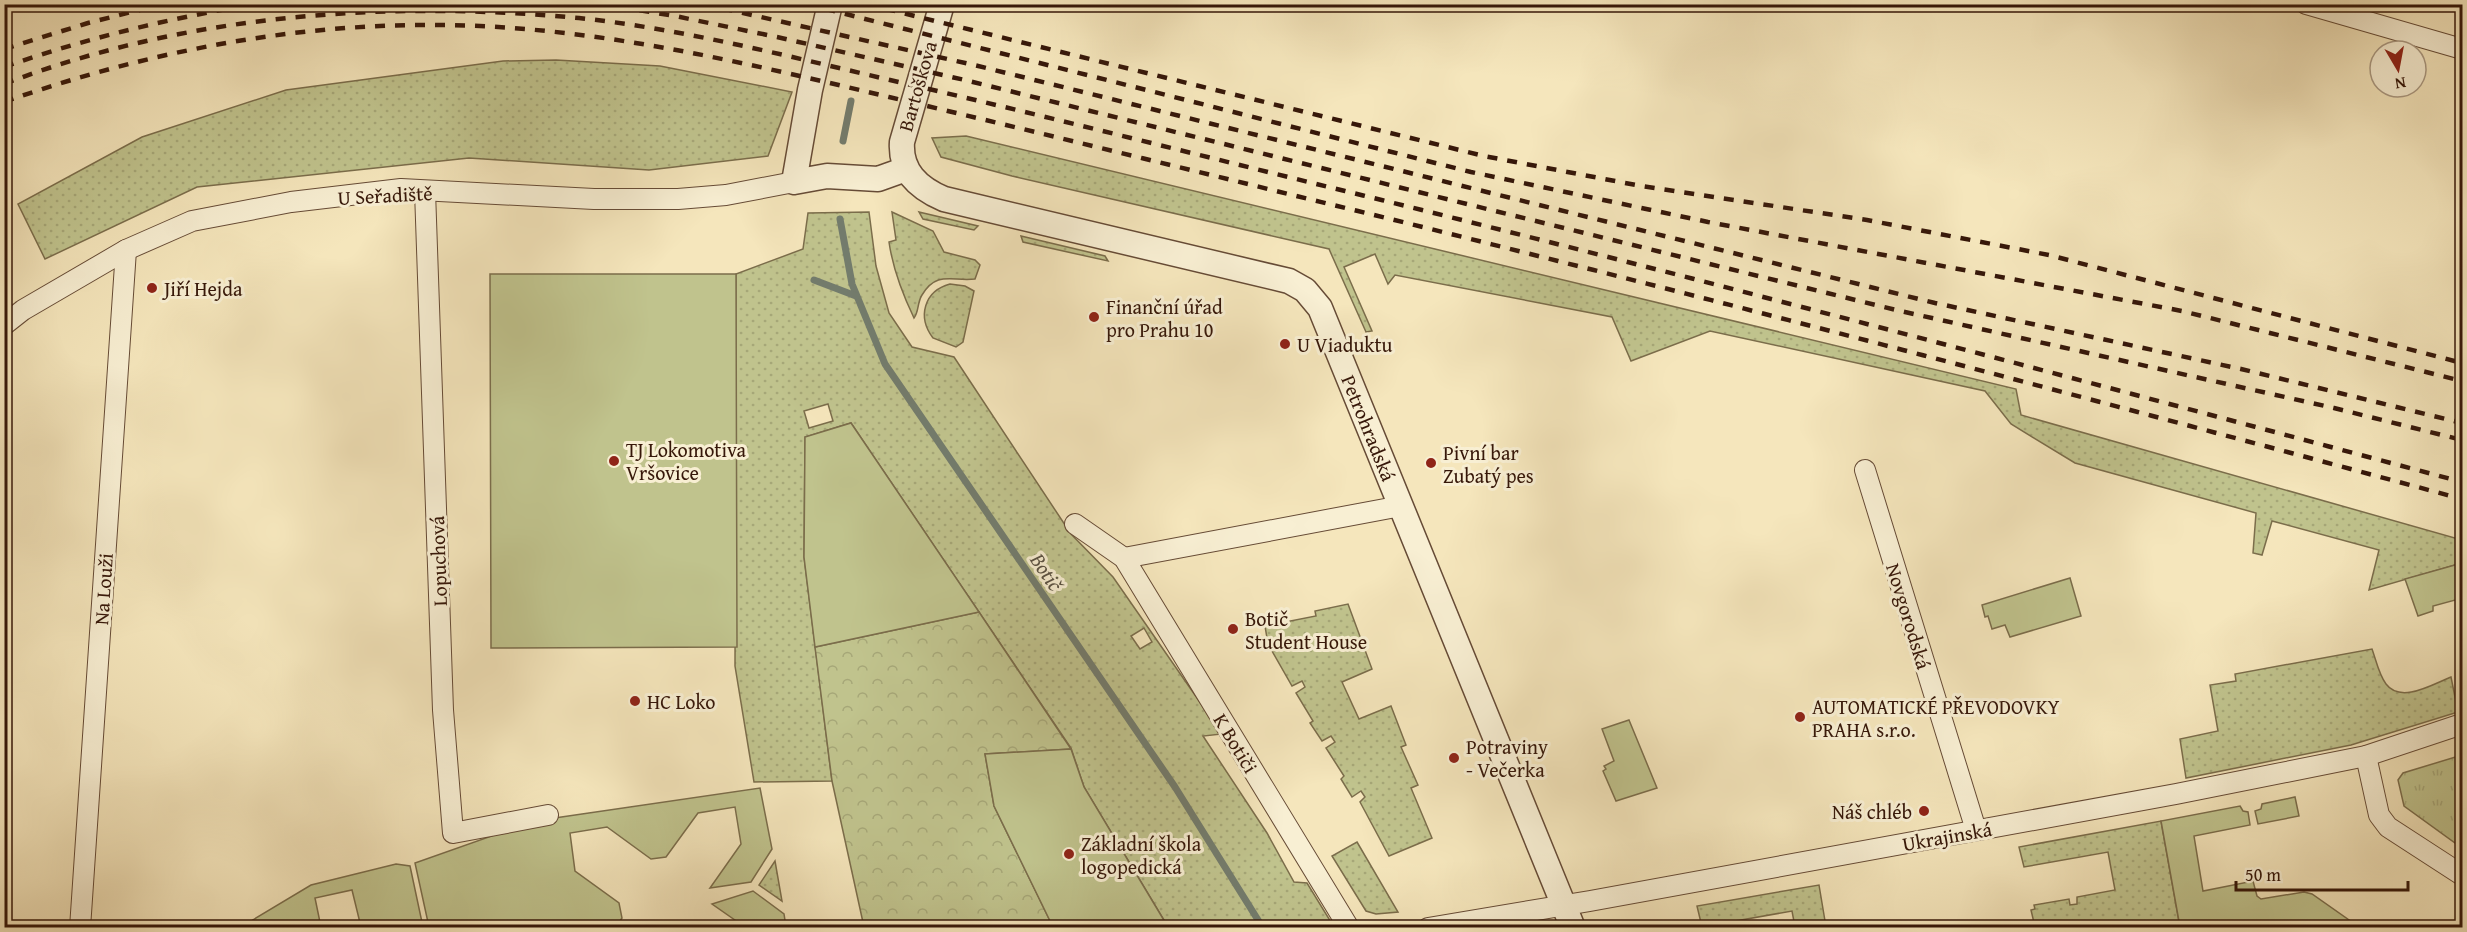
<svg xmlns="http://www.w3.org/2000/svg" width="2467" height="932" viewBox="0 0 2467 932" font-family="'Gentium Book Plus',serif">
	<style>
		.grass { fill: url(#grass-dots); stroke: #7b6d4b; stroke-width: 1.5; fill-rule: evenodd }
		.forest { fill: url(#forest-crowns); stroke: #7b6d4b; stroke-width: 1.5 }
		.park { fill: url(#park-tufts); stroke: #7b6d4b; stroke-width: 1.5 }
		.garden { fill: #c0c38d; stroke: #7b6d4b; stroke-width: 1.5 }
		.lines { fill: none; stroke-linecap: round; stroke-linejoin: round }
		.stream { stroke: #737c6d; stroke-width: 7 }
		.minor-casing { stroke: #664b36; stroke-width: 22 }
		.tertiary-casing { stroke: #664b36; stroke-width: 27 }
		.minor { stroke: #f8efd3; stroke-width: 20 }
		.tertiary { stroke: #f8efd3; stroke-width: 24 }
		.rail { stroke: #361709; stroke-width: 4.5; stroke-dasharray: 10 10; stroke-linecap: butt }
		.poi-dot { fill: #8f2418; stroke: #f8efd3; stroke-width: 2 }
		.labels { text-anchor: middle; dominant-baseline: central; stroke-width: 6; stroke-linejoin: round; paint-order: stroke }
		.street-label { font-size: 20px; fill: #361709; stroke: #f8efd3 }
		.poi-label { font-size: 20px; fill: #361709; stroke: #f8efd3; text-anchor: start }
		.water-label { font-size: 21px; font-style: italic; fill: #5a5243; stroke: #f8efd3 }
	</style>
	<defs>
		<pattern id="grass-dots" width="8" height="8" patternUnits="userSpaceOnUse" patternTransform="scale(1.5)"><rect width="8" height="8" fill="#c0c38d"/><path d="M2 2h.1M6 6h.1" fill="none" stroke="#a6a778" stroke-width="1.8" stroke-linecap="round"/></pattern>
		<pattern id="forest-crowns" width="20" height="18" patternUnits="userSpaceOnUse" patternTransform="scale(1.5)"><rect width="20" height="18" fill="#c0c38d"/><path d="M2 6a3 3 0 1 1 6 0M12 15a3 3 0 1 1 6 0" fill="none" stroke="#a6a778"/></pattern>
		<pattern id="park-tufts" width="24" height="20" patternUnits="userSpaceOnUse" patternTransform="scale(1.5)"><rect width="24" height="20" fill="#c0c38d"/><path d="M3 7l-1-3M5 7V3M7 7l1-3M15 17l-1-3M17 17v-4M19 17l1-3" fill="none" stroke="#a6a778"/></pattern>
	</defs>
	<rect width="100%" height="100%" fill="#f5e6bc"/>
	<filter id="stains"><feTurbulence type="fractalNoise" baseFrequency=".00333" numOctaves="4"/><feColorMatrix values="0 0 0 0 .2 0 0 0 0 .09 0 0 0 0 .02 0 0 0 .5 -.17"/></filter>
	<radialGradient id="worn" r=".72"><stop offset=".6" stop-color="#630" stop-opacity="0"/><stop offset="1" stop-color="#630" stop-opacity=".3"/></radialGradient>
	<g class="grass">
		<polygon points="556,60 660,66 792,92 768,156 649,170 469,158 197,187 45,259 18,204 142,137 286,90 503,61"/>
		<polygon points="966,136 2016,389 2021,415 2462,540 2462,563 2369,590 2379,550 2272,521 2262,555 2253,553 2256,513 2075,463 2011,424 1985,391 1710,331 1631,361 1612,317 1395,275 1388,284 1375,254 1344,267 1372,331 1366,332 1329,249 1012,176 941,157 932,138"/>
		<path d="M869,212L876,266L889,313L912,347L954,357L1071,534L1113,577L1222,734L1203,736L1267,833L1294,882L1307,883L1334,927H1168L1084,787L1071,748L851,423L805,437L804,557L832,781L754,782L735,666L736,274L803,249L808,213ZM828,404L833,421L809,428L804,411ZM1144,628L1152,642L1140,649L1131,636Z"/>
		<path d="M892,212L933,231L944,252L975,260L980,265L975,279C953,282 937,270 922,295C917,303 919,312 914,318C902,293 893,270 889,242L896,240Z"/>
		<polygon points="919,212 978,226 974,230 923,219"/>
		<polygon points="1021,236 1105,256 1108,261 1023,242"/>
		<path d="M950,284L965,286L974,291L963,342L956,347L933,338C917,317 924,291 950,284Z"/>
		<polygon points="1348,604 1372,669 1342,682 1359,719 1391,706 1406,745 1401,747 1418,785 1411,788 1432,838 1389,856 1360,802 1365,797 1361,791 1352,797 1341,779 1344,776 1326,748 1335,742 1331,736 1322,741 1310,723 1313,721 1296,693 1305,687 1302,681 1292,686 1268,644 1265,626 1316,616 1315,611"/>
		<path d="M2372,649C2376,660 2379,675 2386,684C2401,704 2433,684 2451,677L2458,712L2351,745L2186,778L2180,739L2218,731L2210,685L2236,681L2235,674Z"/>
		<polygon points="2161,821 2180,927 2035,927 2031,910 2035,909 2034,905 2069,899 2070,905 2077,904 2077,897 2115,890 2108,852 2024,867 2019,847"/>
		<polygon points="1357,842 1398,912 1376,914 1366,911 1332,856"/>
		<polygon points="775,861 782,901 759,885"/>
		<polygon points="1819,885 1826,927 1795,927 1792,911 1702,927 1697,906"/>
	</g>
	<polygon class="forest" points="979,612 1071,749 985,754 994,806 1053,927 864,927 832,781 815,647"/>
	<polygon class="park" points="2462,755 2462,848 2404,806 2398,780 2403,773"/>
	<g class="garden">
		<polygon points="490,274 736,274 737,647 491,648"/>
		<polygon points="851,423 979,612 815,647 804,557 805,437"/>
		<polygon points="2462,563 2462,601 2457,603 2455,600 2433,606 2433,611 2418,616 2405,579"/>
		<polygon points="2070,578 2081,616 2010,637 2005,625 1992,629 1988,616 1985,617 1982,605"/>
		<polygon points="1629,720 1657,788 1616,801 1603,771 1606,769 1604,766 1614,761 1602,729"/>
		<polygon points="1071,749 1084,787 1165,922 1160,927 1053,927 994,806 985,754"/>
		<polygon points="760,788 772,849 751,882 710,888 741,844 735,807 698,813 666,857 651,859 607,827 570,833 575,871 619,903 622,918 615,928 429,927 415,863 534,821"/>
		<polygon points="2295,797 2299,816 2258,824 2255,811 2261,809 2262,804"/>
		<polygon points="2240,806 2243,811 2248,812 2250,825 2194,836 2203,891 2253,881 2257,896 2261,899 2304,892 2312,894 2359,927 2180,927 2161,821"/>
		<polygon points="396,864 410,866 423,927 361,927 352,890 315,898 321,927 241,927 311,885"/>
		<polygon points="753,891 784,914 786,927 745,927 712,904"/>
	</g>
	<g class="lines">
		<g class="stream">
			<polyline points="843,141 851,101"/>
			<polyline points="840,219 852,284 885,364 1175,787 1263,928"/>
			<polyline points="814,280 856,296"/>
		</g>
		<g class="minor-casing">
			<g id="minor">
				<polyline points="2306,4 2462,49"/>
				<polyline points="425,191 443,710 453,833 548,815"/>
				<polyline points="4,325 23,310 126,250 192,221 291,202 401,189 594,199 678,199 726,195 794,182"/>
				<polyline points="1865,470 1976,830"/>
				<polyline points="1075,524 1124,558 1349,928"/>
				<polyline points="1124,558 1401,506"/>
				<polyline points="2366,756 2379,815 2388,827 2462,875"/>
				<polyline points="80,928 126,250"/>
				<polyline points="1428,928 1590,901 2176,794 2366,756 2462,724"/>
			</g>
		</g>
		<g class="tertiary-casing">
			<g id="tertiary">
				<polyline points="830,4 810,90 794,182 827,176 878,179 906,169"/>
				<path d="M942,4L902,142C900,171 918,188 944,199L1289,281L1305,290L1320,308L1573,928"/>
			</g>
		</g>
		<use href="#minor" class="minor"/>
		<use href="#tertiary" class="tertiary"/>
		<g class="rail">
			<polyline points="600,4 675,16 777,37 969,81 1896,310 2334,408 2462,440"/>
			<polyline points="703,4 974,65 1935,303 2241,369 2462,423"/>
			<polyline points="806,4 1471,172 1708,222 2182,311 2462,381"/>
			<polyline points="866,4 1484,156 1641,186 1867,220 2049,255 2462,363"/>
			<polyline points="4,49 88,23 163,4"/>
			<path d="M4,67C87,38 170,18 256,4"/>
			<path d="M4,84C186,14 386,0 579,18C683,29 787,56 890,80C1042,115 1194,154 1345,191C1719,283 2091,383 2462,482"/>
			<path d="M4,102C140,54 283,25 427,25C584,24 738,61 889,97C1046,134 1202,173 1358,211C1727,302 2095,400 2462,499"/>
		</g>
	</g>
	<g class="poi-dot">
		<circle cx="152" cy="288" r="6"/>
		<circle cx="1094" cy="317" r="6"/>
		<circle cx="1285" cy="344" r="6"/>
		<circle cx="614" cy="461" r="6"/>
		<circle cx="1431" cy="463" r="6"/>
		<circle cx="1233" cy="629" r="6"/>
		<circle cx="635" cy="701" r="6"/>
		<circle cx="1800" cy="717" r="6"/>
		<circle cx="1454" cy="758" r="6"/>
		<circle cx="1924" cy="811" r="6"/>
		<circle cx="1069" cy="854" r="6"/>
	</g>
	<g class="labels">
		<g class="street-label">
			<text transform="translate(917 86) rotate(-74)">Bartoškova</text>
			<text transform="translate(385 195) rotate(-3)">U Seřadiště</text>
			<text transform="translate(1369 428) rotate(68)">Petrohradská</text>
			<text transform="translate(438 561) rotate(-92)">Lopuchová</text>
			<text transform="translate(103 589) rotate(-86)">Na Louži</text>
			<text transform="translate(1909 616) rotate(73)">Novgorodská</text>
			<text transform="translate(1236 743) rotate(59)">K Botiči</text>
			<text transform="translate(1947 836) rotate(-10)">Ukrajinská</text>
		</g>
		<g class="poi-label">
			<text x="164" y="288">Jiří Hejda</text>
			<text x="1106" y="306">Finanční úřad<tspan x="1106" dy="23">pro Prahu 10</tspan></text>
			<text x="1297" y="344">U Viaduktu</text>
			<text x="626" y="449">TJ Lokomotiva<tspan x="626" dy="23">Vršovice</tspan></text>
			<text x="1443" y="452">Pivní bar<tspan x="1443" dy="23">Zubatý pes</tspan></text>
			<text x="1245" y="618">Botič<tspan x="1245" dy="23">Student House</tspan></text>
			<text x="647" y="701">HC Loko</text>
			<text x="1812" y="706">AUTOMATICKÉ PŘEVODOVKY<tspan x="1812" dy="23">PRAHA s.r.o.</tspan></text>
			<text x="1466" y="746">Potraviny<tspan x="1466" dy="23">- Večerka</tspan></text>
			<text x="1912" y="811" text-anchor="end">Náš chléb</text>
			<text x="1081" y="843">Základní škola<tspan x="1081" dy="23">logopedická</tspan></text>
		</g>
		<g class="water-label">
			<text transform="translate(1047 572) rotate(56)">Botič</text>
		</g>
	</g>
	<rect width="2467" height="932" fill="none" stroke="#f5e6bc" stroke-width="24"/>
	<rect x="6" y="6" width="2455" height="920" fill="none" stroke="#361709" stroke-width="3"/>
	<rect x="12" y="12" width="2443" height="908" fill="none" stroke="#361709" stroke-width="1.5"/>
	<g transform="translate(2398 69) rotate(170)"><circle r="28" fill="#f8efd3" stroke="#aa9982" stroke-width="1.5"/>
	<path d="M0-4.5L10 22L0 15L-10 22Z" fill="#8f2418"/>
	<text y="-9" font-size="16" font-weight="bold" text-anchor="middle" fill="#361709">N</text>
	</g>
	<path d="M2236 881v9h172v-9" fill="none" stroke="#361709" stroke-width="3"/>
	<text x="2245" y="881" font-size="18" fill="#361709" stroke="#f8efd3" stroke-width="4.5" paint-order="stroke">50 m</text>
	<rect width="100%" height="100%" filter="url(#stains)"/>
	<rect width="100%" height="100%" fill="url(#worn)"/>
</svg>
